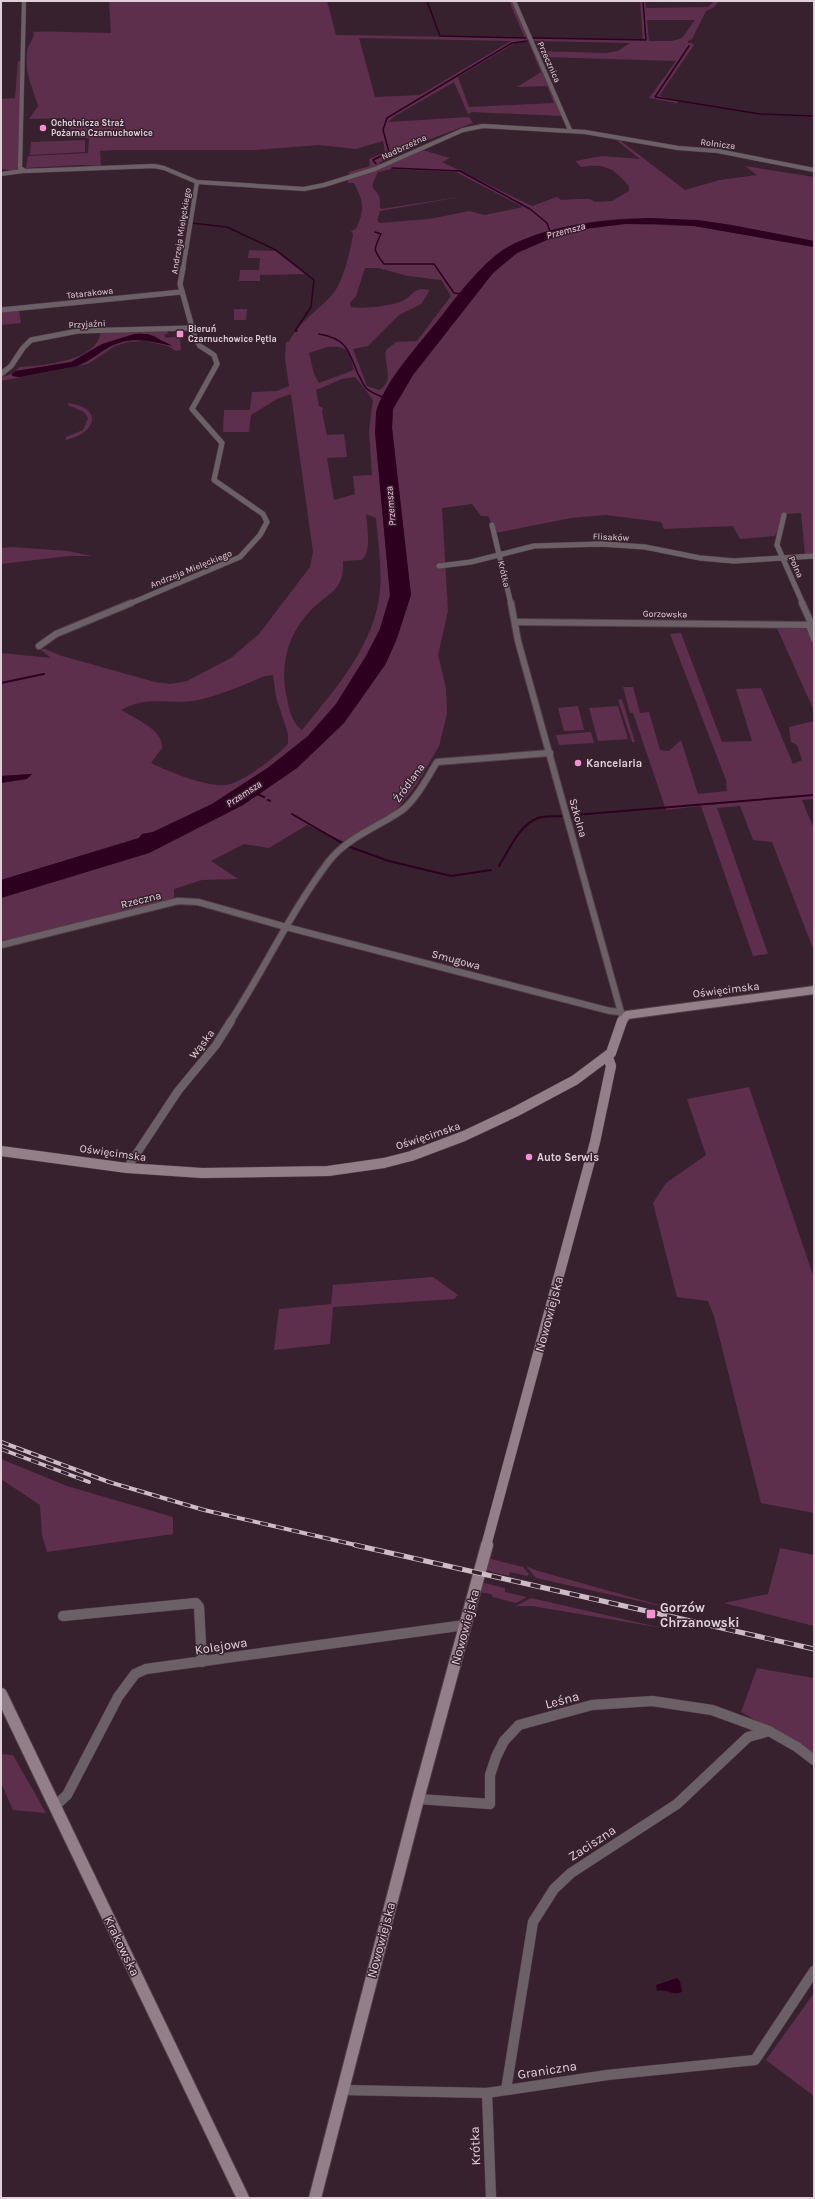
<svg xmlns="http://www.w3.org/2000/svg" width="815" height="2199" viewBox="0 0 815 2199" font-family="Karla,sans-serif">
	<style>
		.green { fill: #5e2e4d; fill-rule: evenodd }
		.water { fill: #2e0020 }
		.lines { fill: none; stroke-linecap: round; stroke-linejoin: round }
		.stream-far1 { stroke: #2e0020; stroke-width: 1.5 }
		.stream { stroke: #2e0020; stroke-width: 2 }
		.street-far4-casing { stroke: #533d4a; stroke-width: 5 }
		.street-far3-casing { stroke: #533d4a; stroke-width: 6 }
		.street-far2-casing { stroke: #533d4a; stroke-width: 8 }
		.street-far1-casing { stroke: #533d4a; stroke-width: 9 }
		.street-casing { stroke: #533d4a; stroke-width: 11 }
		.secondary-far2-casing { stroke: #533d4a; stroke-width: 10 }
		.secondary-far1-casing { stroke: #533d4a; stroke-width: 11 }
		.secondary-casing { stroke: #533d4a; stroke-width: 14 }
		.street-far4 { stroke: #6c6067; stroke-width: 4 }
		.street-far3 { stroke: #6c6067; stroke-width: 5 }
		.street-far2 { stroke: #6c6067; stroke-width: 6 }
		.street-far1 { stroke: #6c6067; stroke-width: 8 }
		.street { stroke: #6c6067; stroke-width: 10 }
		.secondary-far2 { stroke: #927f8a; stroke-width: 8 }
		.secondary-far1 { stroke: #927f8a; stroke-width: 10 }
		.secondary { stroke: #927f8a; stroke-width: 12 }
		.rail-far1-casing { stroke: #cdbcc6; stroke-width: 4 }
		.rail-casing { stroke: #cdbcc6; stroke-width: 5 }
		.rail-far1 { stroke: #38212f; stroke-width: 2.5; stroke-dasharray: 8; stroke-linecap: butt }
		.rail { stroke: #38212f; stroke-width: 3.5; stroke-dasharray: 10; stroke-linecap: butt }
		.poi-dot { fill: #f690d1; stroke: #38212f; stroke-width: 1.5 }
		.labels { text-anchor: middle; dominant-baseline: central; stroke-width: 3; stroke-linejoin: round; paint-order: stroke }
		.far-street-label { font-size: 9px; fill: #e0d0d9; stroke: #38212f }
		.far-poi-label { font-size: 9px; font-weight: bold; fill: #e0d0d9; stroke: #38212f; text-anchor: start }
		.far-water-label { font-size: 10px; font-style: italic; fill: #fec8e8; stroke: #38212f }
		.poi-label { font-size: 11px; font-weight: bold; fill: #e0d0d9; stroke: #38212f; text-anchor: start }
		.street-label { font-size: 11px; fill: #e0d0d9; stroke: #38212f }
		.near-street-label { font-size: 13px; fill: #e0d0d9; stroke: #38212f }
		.near-poi-label { font-size: 13px; font-weight: bold; fill: #e0d0d9; stroke: #38212f; text-anchor: start }
	</style>
	<rect width="100%" height="100%" fill="#38212f"/>
	<g class="green">
		<path d="M109,1H327L336,35L525,38L509,1H512L563,116L472,112L468,114L454,82L395,116L388,122L469,117L473,123L409,147L379,163L382,165L348,177L349,172L370,166L369,159L385,152L383,141L356,149L319,145L255,150H114L100,151L101,166L81,165L26,168L28,156L88,153L89,138L60,137L61,130L70,129L66,118L29,119L38,106C33,88 24,72 27,53C27,45 34,40 34,32H46L27,31L111,33ZM359,38L511,41L420,95L375,97ZM528,41L541,72L517,87L547,86L554,103L469,107L458,77L515,43Z"/>
		<path d="M640,1H645L646,8L708,7L714,1H719L714,7L706,11L692,39L688,41V43H692L694,45L659,96L679,101L677,103L649,98L676,61L542,57L538,51L606,53L618,51L630,43L533,41L532,38L643,40ZM647,20H695L682,38L672,41H649Z"/>
		<polygon points="18,61 21,61 18,168 16,171 1,169 1,99 15,98"/>
		<polygon points="85,140 85,152 30,155 31,142"/>
		<path d="M616,140L623,141H621L685,190L720,180L757,175L745,166L814,177V241C727,225 646,206 558,229C532,236 507,246 487,263L392,379L377,409L375,432L390,595L380,629L366,656L336,704L308,736L269,767L212,804L153,832L142,834L139,838L1,880V783L32,774L1,776V653L51,658L40,649H45L62,656L155,682L170,684L187,681L231,658L259,634L310,567L313,552L291,394L277,399L251,415L249,432H223L224,410H250L252,392L277,391L289,386L285,359L286,342H289C300,320 317,312 332,295C343,283 351,249 353,234L351,231L356,229C365,208 364,203 354,183H348V179L419,149L450,158L442,162L532,206L557,197L561,200L579,199H590L595,202L612,201L629,191V186C613,168 606,163 581,167L575,161L602,156L640,159ZM392,169L456,172L523,207L485,215L469,211L430,219L379,223L377,220L380,211L466,196L381,209C379,206 380,203 380,199C376,186 367,192 378,172ZM365,268H378L408,276L441,280L451,296L417,341L396,342L386,350C383,363 396,381 379,390L367,386L353,349L368,346L399,315L421,304L430,290C411,286 414,297 400,302C387,306 365,309 351,307L350,303L356,296ZM327,347C349,345 349,352 354,370L319,383L314,374L309,353ZM354,377C357,378 370,396 373,400L369,431L372,475L353,476L355,494L334,500L327,458L347,457L344,434L327,435L322,412L323,408L319,406L316,390L342,379ZM366,514L376,518C378,542 382,566 380,591C375,644 335,690 302,730C292,723 289,710 287,698C279,665 288,633 312,609C331,590 344,591 343,561L362,560C372,549 367,528 366,514ZM273,675L276,697L288,734V744C276,757 247,779 230,784C213,790 167,771 151,763L162,748C164,730 134,718 121,710C149,694 170,706 198,700C221,695 243,685 265,676Z"/>
		<polygon points="625,224 694,226 814,247 814,555 805,555 801,513 785,514 775,536 740,539 733,526 664,529 661,522 606,515 571,518 496,533 488,516 481,516 472,504 442,508 448,611 438,655 446,688 447,714 439,746 417,784 390,818 345,842 307,825 269,848 244,844 211,861 238,879 202,880 174,889 174,900 1,943 1,898 149,853 243,805 297,768 344,723 385,665 396,641 411,595 392,428 393,409 413,375 493,273 517,253 549,239 584,229"/>
		<polygon points="249,250 275,251 305,274 260,275 260,281 239,281 240,270 259,270 260,258 248,258"/>
		<polygon points="234,309 247,309 246,320 234,320"/>
		<polygon points="1,311 19,311 21,323 1,325"/>
		<path d="M168,330V333L164,335L166,338L180,336L181,350L176,351L168,346L145,341L128,342L115,346L88,364L1,381V377L12,374V376L20,377L77,366C88,362 96,355 106,349C127,336 147,340 169,345L155,336L139,333L71,362L16,371L19,367C40,366 80,362 95,345C98,342 100,336 101,331Z"/>
		<path d="M68,403C104,408 97,433 66,440V437L83,430L88,418L84,412L68,405Z"/>
		<polygon points="13,547 68,551 92,556 69,556 1,564 1,548"/>
		<polygon points="777,628 807,629 814,646 814,711"/>
		<polygon points="681,633 722,742 752,741 736,689 761,688 793,764 802,760 797,745 791,742 789,727 814,721 814,799 802,800 814,829 814,951 772,842 753,840 740,806 717,808 768,954 753,956 701,806 666,810 633,713 630,713 623,687 633,687 640,713 649,712 660,750 669,751 681,740 698,794 727,791 726,780 670,634"/>
		<polygon points="622,699 635,742 632,742 618,700"/>
		<polygon points="578,706 584,730 564,731 558,708"/>
		<polygon points="618,706 628,739 598,741 589,708"/>
		<polygon points="591,732 594,743 559,745 556,735"/>
		<polygon points="749,1087 814,1278 814,1513 761,1503 714,1316 708,1301 677,1297 653,1203 666,1183 706,1155 687,1099"/>
		<polygon points="433,1277 458,1295 454,1299 333,1307 330,1344 274,1350 279,1309 331,1304 333,1285"/>
		<polygon points="1,1459 67,1486 173,1517 173,1534 47,1552 42,1535 40,1505 1,1479"/>
		<polygon points="780,1548 814,1555 814,1626 724,1603 768,1594"/>
		<polygon points="487,1558 523,1567 529,1574 527,1576 510,1572 509,1576 484,1570"/>
		<polygon points="526,1566 535,1570 670,1608 536,1578"/>
		<polygon points="480,1582 505,1588 505,1592 527,1597 516,1603 493,1597 491,1594 478,1592"/>
		<polygon points="531,1598 662,1628 532,1606 516,1606"/>
		<polygon points="757,1668 814,1678 814,1753 741,1712"/>
		<polygon points="1,1754 13,1755 46,1813 13,1810 1,1783"/>
		<polygon points="814,1993 814,2096 766,2060"/>
	</g>
	<g class="water">
		<path d="M647,218L698,220L732,225L814,241V247L694,226L655,224H625L584,229L549,239L517,253L493,273L413,375L393,409L392,428L411,595L396,641L385,665L344,723L297,768L243,805L149,853L1,898V880L139,838L142,834L153,832L212,804L269,767L308,736L336,704L366,656L380,629L390,595L375,432C376,425 375,415 377,408C387,381 408,357 426,335C448,309 469,277 496,255C533,226 601,220 647,218Z"/>
		<path d="M134,334H148L173,346C148,341 130,334 106,349C96,355 88,362 77,366L20,377L12,376V374L16,371L71,362L102,344Z"/>
		<polygon points="32,774 27,779 1,783 1,776"/>
		<path d="M677,1978L680,1981L682,1992C672,1996 666,1988 657,1991L656,1985Z"/>
	</g>
	<g class="lines">
		<g class="stream-far1">
			<polyline points="427,1 440,36 526,38"/>
			<polyline points="533,38 646,40 643,1"/>
			<polyline points="689,46 655,97 760,114 814,116"/>
			<polyline points="376,164 373,160 389,152 383,130 387,118 512,43 527,41"/>
			<polyline points="392,168 460,171 530,209 547,223 551,234"/>
			<polyline points="191,223 227,227 276,250 314,280 311,307 295,331 297,331"/>
			<path d="M375,232L381,234C373,250 373,250 384,264H434L454,293L462,294"/>
			<path d="M319,334C347,339 348,350 358,374C361,378 362,384 366,388C371,393 378,395 385,398"/>
		</g>
		<g class="stream">
			<polyline points="1,683 44,674"/>
			<polyline points="255,793 264,797"/>
			<polyline points="268,800 270,801"/>
			<polyline points="292,814 347,846 389,861 451,876 491,870"/>
			<polyline points="575,815 814,795"/>
			<path d="M499,866C509,850 519,825 538,818C546,815 555,817 563,816"/>
		</g>
		<g class="street-far4-casing">
			<g id="street-far4">
				<polyline points="24,1 20,168 25,171 154,166 164,168 197,182 304,189 324,185 375,169 463,130 483,126 585,132 678,148 718,151 814,170"/>
				<polyline points="514,1 570,130"/>
				<polyline points="1,174 23,171"/>
				<polyline points="183,269 197,182"/>
			</g>
		</g>
		<g class="street-far3-casing">
			<g id="street-far3">
				<polyline points="1,310 181,292"/>
				<polyline points="1,374 11,366 23,348 31,340 78,331 192,328"/>
				<polyline points="784,515 777,545 803,604"/>
				<polyline points="492,525 511,604"/>
				<polyline points="439,566 471,562 534,546 601,544 645,547 700,558 734,561 814,556"/>
				<polyline points="129,604 240,557 260,535 267,522 263,514 214,480 222,443 192,409 217,364 214,355 200,346 195,338 180,284 183,268"/>
			</g>
		</g>
		<g class="street-far2-casing">
			<g id="street-far2">
				<polyline points="511,603 518,641 622,1016"/>
				<polyline points="802,603 812,625"/>
				<polyline points="516,622 814,625"/>
				<polyline points="809,625 814,639"/>
				<polyline points="39,646 56,634 131,603"/>
				<polyline points="1,945 178,901 198,902 286,927 610,1011 621,1012"/>
				<path d="M230,1022C264,970 291,911 329,861C348,837 376,828 401,811C416,800 427,778 437,762L550,753"/>
			</g>
		</g>
		<g class="street-far1-casing">
			<polyline id="street-far1" points="127,1168 178,1091 216,1045 231,1021"/>
		</g>
		<g class="street-casing">
			<g id="street">
				<polyline points="63,1616 196,1603 199,1607 202,1662"/>
				<polyline points="418,1799 490,1804 490,1775 496,1757 504,1741 519,1725 592,1705 652,1701 712,1710 769,1731"/>
				<polyline points="55,1806 67,1795 118,1697 135,1674 146,1669 465,1625"/>
				<polyline points="343,2090 487,2093 607,2075 755,2060 814,1971"/>
				<polyline points="506,2090 533,1922 554,1889 571,1873 677,1804 748,1737 769,1731 797,1747 814,1760"/>
				<polyline points="487,2093 491,2198"/>
			</g>
		</g>
		<g class="secondary-far2-casing">
			<polyline id="secondary-far2" points="622,1022 627,1015 814,990"/>
		</g>
		<g class="secondary-far1-casing">
			<g id="secondary-far1">
				<polyline points="1,1151 127,1168 202,1173 328,1171 384,1163 411,1156 464,1136 515,1112 575,1080 611,1053 622,1021"/>
				<polyline points="486,1546 595,1142 611,1066 608,1057"/>
			</g>
		</g>
		<g class="secondary-casing">
			<g id="secondary">
				<polyline points="1,1694 243,2198"/>
				<polyline points="315,2198 418,1799 487,1545"/>
			</g>
		</g>
		<use href="#street-far4" class="street-far4"/>
		<use href="#street-far3" class="street-far3"/>
		<use href="#street-far2" class="street-far2"/>
		<use href="#street-far1" class="street-far1"/>
		<use href="#street" class="street"/>
		<use href="#secondary-far2" class="secondary-far2"/>
		<use href="#secondary-far1" class="secondary-far1"/>
		<use href="#secondary" class="secondary"/>
		<g class="rail-far1-casing">
			<g id="rail-far1">
				<polyline points="1,1442 109,1482 204,1510 360,1546"/>
				<polyline points="1,1449 89,1482"/>
			</g>
		</g>
		<g class="rail-casing">
			<polyline id="rail" points="355,1545 814,1649"/>
		</g>
		<use href="#rail-far1" class="rail-far1"/>
		<use href="#rail" class="rail"/>
	</g>
	<g class="poi-dot">
		<circle cx="43" cy="128" r="4"/>
		<rect x="176" y="330" width="8" height="8" rx="2"/>
		<circle cx="578" cy="763" r="4"/>
		<circle cx="529" cy="1157" r="4"/>
		<rect x="646" y="1609" width="10" height="10" rx="2"/>
	</g>
	<g class="labels">
		<g class="far-street-label">
			<text transform="translate(549 62) rotate(66)">Przecznica</text>
			<text transform="translate(718 144) rotate(7)">Rolnicza</text>
			<text transform="translate(404 147) rotate(-25)">Nadbrzeżna</text>
			<text transform="translate(181 231) rotate(-81)">Andrzeja Mielęckiego</text>
			<text transform="translate(90 293) rotate(-6)">Tatarakowa</text>
			<text transform="translate(87 324) rotate(-3)">Przyjaźni</text>
			<text transform="translate(611 537) rotate(2)">Flisaków</text>
			<text transform="translate(796 567) rotate(66)">Polna</text>
			<text transform="translate(191 569) rotate(-22)">Andrzeja Mielęckiego</text>
			<text transform="translate(504 574) rotate(77)">Krótka</text>
			<text transform="translate(665 614) rotate(1)">Gorzowska</text>
		</g>
		<g class="far-poi-label">
			<text x="51" y="123">Ochotnicza Straż<tspan x="51" dy="10">Pożarna Czarnuchowice</tspan></text>
			<text x="188" y="329">Bieruń<tspan x="188" dy="10">Czarnuchowice Pętla</tspan></text>
		</g>
		<g class="far-water-label">
			<text transform="translate(566 231) rotate(-15)">Przemsza</text>
			<text transform="translate(391 506) rotate(-95)">Przemsza</text>
			<text transform="translate(244 794) rotate(-33)">Przemsza</text>
		</g>
		<g class="poi-label">
			<text x="586" y="763">Kancelaria</text>
			<text x="537" y="1157">Auto Serwis</text>
		</g>
		<g class="street-label">
			<text transform="translate(409 783) rotate(-54)">Źródlana</text>
			<text transform="translate(578 818) rotate(74)">Szkolna</text>
			<text transform="translate(141 900) rotate(-14)">Rzeczna</text>
			<text transform="translate(456 960) rotate(15)">Smugowa</text>
			<text transform="translate(726 990) rotate(-7)">Oświęcimska</text>
			<text transform="translate(202 1044) rotate(-52)">Wąska</text>
			<text transform="translate(428 1136) rotate(-18)">Oświęcimska</text>
			<text transform="translate(113 1153) rotate(8)">Oświęcimska</text>
		</g>
		<g class="near-street-label">
			<text transform="translate(549 1314) rotate(-75)">Nowowiejska</text>
			<text transform="translate(465 1627) rotate(-75)">Nowowiejska</text>
			<text transform="translate(221 1646) rotate(-9)">Kolejowa</text>
			<text transform="translate(562 1700) rotate(-15)">Leśna</text>
			<text transform="translate(592 1843) rotate(-33)">Zaciszna</text>
			<text transform="translate(381 1940) rotate(-75)">Nowowiejska</text>
			<text transform="translate(122 1946) rotate(64)">Krakowska</text>
			<text transform="translate(547 2070) rotate(-9)">Graniczna</text>
			<text transform="translate(475 2146) rotate(-92)">Krótka</text>
		</g>
		<g class="near-poi-label">
			<text x="660" y="1607">Gorzów<tspan x="660" dy="15">Chrzanowski</tspan></text>
		</g>
	</g>
	<rect width="815" height="2199" fill="none" stroke="#e0d0d9" stroke-width="4"/>
</svg>
